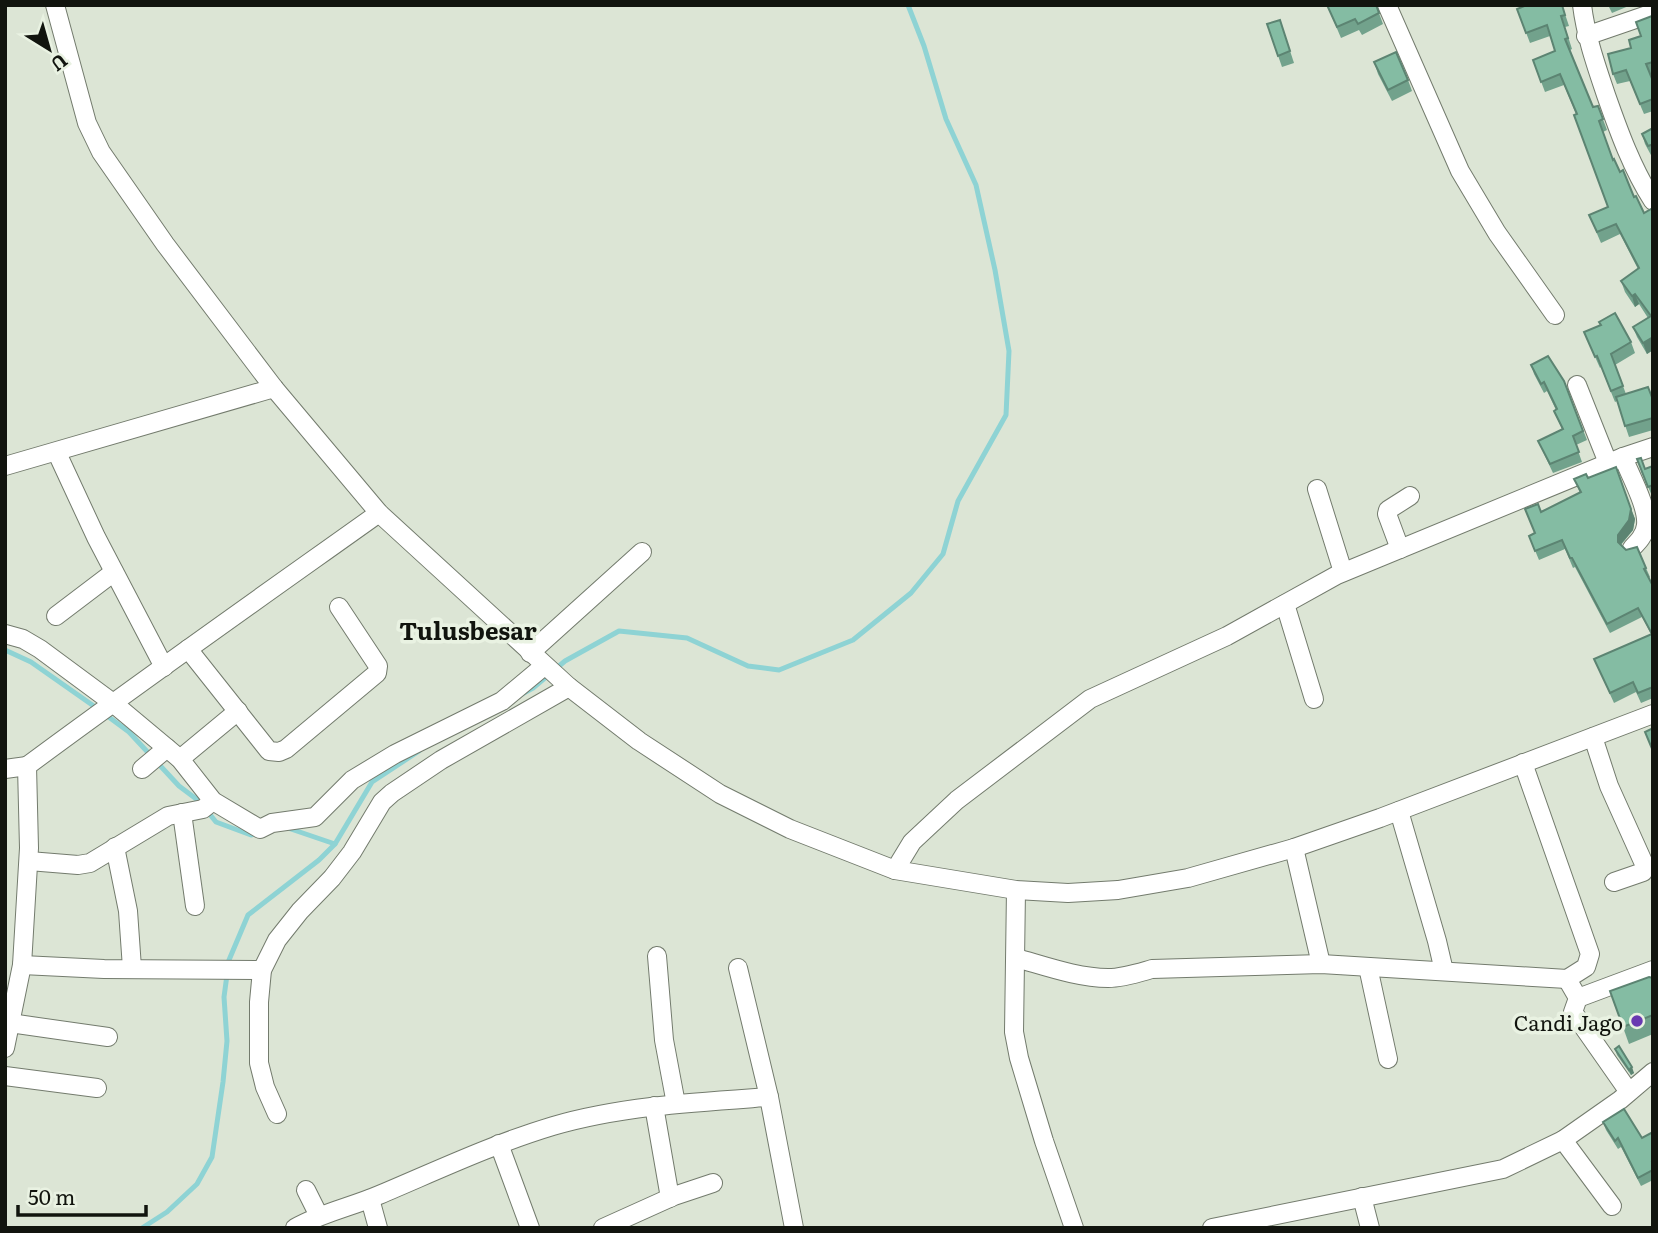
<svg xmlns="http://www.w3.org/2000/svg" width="1658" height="1233" viewBox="0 0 1658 1233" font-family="Literata,serif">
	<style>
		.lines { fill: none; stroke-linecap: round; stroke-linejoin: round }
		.stream { stroke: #8ed3d4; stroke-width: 5 }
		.minor-casing { stroke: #737b6d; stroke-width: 20 }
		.minor { stroke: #fff; stroke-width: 18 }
		.wall { fill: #72a28c }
		.shaded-wall { fill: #5c8472 }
		.building { fill: #84bca3; stroke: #5c8472; stroke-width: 2 }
		.poi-dot { fill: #6939b1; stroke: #e9f2e2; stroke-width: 2.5 }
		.labels { text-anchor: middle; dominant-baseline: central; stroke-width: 7; stroke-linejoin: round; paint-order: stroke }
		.poi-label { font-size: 21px; fill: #11140e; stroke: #e9f2e2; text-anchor: end }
		.quarter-label { font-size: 24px; font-weight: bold; fill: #11140e; stroke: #e9f2e2 }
	</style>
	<rect width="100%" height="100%" fill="#dce5d5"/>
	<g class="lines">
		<g class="stream">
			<polyline points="5,650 31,662 98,709"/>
			<polyline points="522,694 533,688 565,661 619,631 687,638 748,666 779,670 853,640 911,593 943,554 958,501 1006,415 1009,351 995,270 976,185 946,119 924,46 908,5"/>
			<polyline points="106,715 129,732 179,786 199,801 216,822 251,835 259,833"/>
			<polyline points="285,827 335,844"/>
			<polyline points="142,1228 167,1212 197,1184 212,1157 223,1082 227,1041 224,997 229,960 248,915 319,860 335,844 372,782 419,751"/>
		</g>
		<g class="minor-casing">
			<g id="minor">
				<polyline points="55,5 87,123 101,152 165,244 274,388 379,513 569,687 639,741 720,794 790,829 895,870 1016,890 1068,893 1118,890 1188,878 1294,848 1380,818 1653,714"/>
				<polyline points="1387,5 1460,171 1497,233 1555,315"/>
				<path d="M1582,5C1586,37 1596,65 1606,95C1619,132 1632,168 1653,201"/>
				<polyline points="1586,36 1653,13"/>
				<polyline points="1577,385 1608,463"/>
				<polyline points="57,453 96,537 164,667"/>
				<path d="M1623,457C1630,475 1648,507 1646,525C1645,535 1638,542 1632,548"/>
				<polyline points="5,466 274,388"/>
				<polyline points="1317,489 1343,572"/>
				<polyline points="1400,549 1387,514 1388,510 1410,496"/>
				<polyline points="1285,604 1314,699"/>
				<polyline points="56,616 114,572"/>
				<polyline points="5,634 23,639 40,649 113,703 180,759 213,801 260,829 272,823 315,817 352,780 395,754 502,701 544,666"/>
				<polyline points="188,649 269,751 279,752 286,749 377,673 378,666 339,607"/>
				<polyline points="530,653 642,552"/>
				<polyline points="1593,737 1609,786 1645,866 1643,872 1614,882"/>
				<polyline points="180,759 238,711"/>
				<polyline points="1523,763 1590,954 1586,967 1567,979 1578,998"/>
				<polyline points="5,769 27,766"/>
				<polyline points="142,769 167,748"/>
				<polyline points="1399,811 1437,941 1444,971"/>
				<polyline points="182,813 195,906"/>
				<polyline points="115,847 128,911 132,968"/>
				<polyline points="1294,848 1321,964"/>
				<polyline points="29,861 78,865 90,863 168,816 203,809 213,801"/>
				<polyline points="895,870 912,842 957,800 1090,699 1227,636 1337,575 1623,457 1653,447"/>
				<polyline points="1016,890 1014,1032 1019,1058 1044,1141 1074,1228"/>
				<polyline points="657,956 664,1040 676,1104"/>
				<path d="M1016,958C1045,966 1078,978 1108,978C1123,978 1138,973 1152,969L1321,964L1567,979"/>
				<polyline points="22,965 104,969 262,970"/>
				<polyline points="1368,967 1388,1059"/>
				<polyline points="738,968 769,1097 794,1228"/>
				<polyline points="10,1023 108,1037"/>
				<path d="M5,1048L22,965L29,848L27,766C143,680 261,597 379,513"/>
				<polyline points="5,1076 97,1088"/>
				<polyline points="1629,1092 1573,1012 1578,998 1653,970"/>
				<polyline points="654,1106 670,1198"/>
				<polyline points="277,1114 265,1087 259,1063 259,1002 262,970 277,940 300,911 332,878 352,852 382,802 392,793 441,760 569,687"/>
				<polyline points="1563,1140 1612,1206"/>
				<polyline points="499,1144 530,1228"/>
				<polyline points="306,1190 319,1216"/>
				<polyline points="1362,1197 1370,1228"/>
				<polyline points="370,1199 378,1228"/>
				<path d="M295,1228C321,1213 351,1207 379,1195C436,1171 493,1144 553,1126C621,1106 698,1102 769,1097"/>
				<polyline points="603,1228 674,1196 713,1183"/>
				<polyline points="1212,1228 1503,1169 1563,1140 1620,1100 1653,1072"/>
			</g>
		</g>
		<use href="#minor" class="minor"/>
	</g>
	<g class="wall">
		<polygon points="1327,5 1376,5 1383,24 1362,35 1359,30 1341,38"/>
		<polygon points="1562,5 1569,26 1565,27 1572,49 1570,50 1593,107 1598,106 1607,130 1603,132 1613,159 1644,213 1653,212 1653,350 1647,354 1637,337 1633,327 1648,318 1639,304 1635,307 1625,292 1621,281 1638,269 1620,234 1601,243 1589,215 1608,207 1576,114 1564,85 1545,92 1533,60 1555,51 1550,36 1530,43 1517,9"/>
		<polygon points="1608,5 1631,5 1612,13"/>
		<polygon points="1653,18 1653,73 1650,74 1653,81 1653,111 1644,114 1630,81 1617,84 1613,74"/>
		<polygon points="1280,20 1294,63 1282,67 1267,24"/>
		<polygon points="1374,62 1408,80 1412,91 1392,101 1378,74"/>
		<polygon points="1653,128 1653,156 1652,157 1645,144 1642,134"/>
		<polygon points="1584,332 1631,342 1635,353 1615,365 1626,394 1653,400 1653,430 1629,437 1617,401 1615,402 1601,367 1600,368"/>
		<polygon points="1531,365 1564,381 1587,440 1576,445 1582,462 1553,473 1538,441 1562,429 1554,411 1556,410 1547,391 1544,393 1534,374"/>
		<polygon points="1653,466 1653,498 1641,471"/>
		<polygon points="1616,467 1635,519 1633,530 1621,545 1646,568 1650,577 1649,578 1653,586 1653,698 1641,703 1636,692 1614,703 1594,659 1651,634 1642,617 1610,633 1575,567 1573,568 1565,549 1539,560 1529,536 1534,533 1541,512 1580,493 1574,479 1588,478"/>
		<polygon points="1653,978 1653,1034 1629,1044 1610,991"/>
		<polygon points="1615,1049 1634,1073 1631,1075 1617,1055"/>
		<polygon points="1603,1122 1642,1138 1653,1132 1653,1180 1641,1186 1621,1147 1618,1149 1606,1130"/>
	</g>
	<g class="shaded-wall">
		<polygon points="1635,294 1639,304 1635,307 1632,296"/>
		<polygon points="1653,337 1653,350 1647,354 1643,343"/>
		<polygon points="1631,509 1635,519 1633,530 1621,544 1621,552 1618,542 1618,535"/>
		<polygon points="1632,1067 1634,1073 1631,1075 1629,1070"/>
	</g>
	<g class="building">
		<polygon points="1327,5 1376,5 1379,13 1358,24 1355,19 1337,27"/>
		<polygon points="1527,5 1562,5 1565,15 1561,16 1568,38 1565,39 1593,107 1598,106 1603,119 1599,121 1613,160 1614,159 1620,172 1623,170 1634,197 1636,196 1644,213 1651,209 1653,212 1653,337 1643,343 1633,327 1651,316 1635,294 1632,296 1621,281 1639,268 1616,224 1597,232 1589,215 1608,207 1574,115 1577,114 1560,74 1541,82 1533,60 1555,51 1547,25 1526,33 1517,9"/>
		<polygon points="1652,16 1653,62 1646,64 1653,81 1653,99 1640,104 1626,70 1613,74 1608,54 1631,48 1629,40 1641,36 1636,22"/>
		<polygon points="1280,20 1290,51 1278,56 1267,24"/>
		<polygon points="1396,52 1408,80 1388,90 1374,62"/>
		<polygon points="1653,128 1653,148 1651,145 1648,146 1642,134"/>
		<polygon points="1615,313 1631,342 1611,354 1623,386 1611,391 1597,356 1595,357 1584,332 1601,325 1599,322"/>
		<polygon points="1548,356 1564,381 1583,431 1573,436 1579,452 1550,464 1538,441 1563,429 1554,411 1557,409 1544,382 1541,384 1531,365"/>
		<polygon points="1648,387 1653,400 1653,418 1625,426 1616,397"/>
		<polygon points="1641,458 1645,469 1653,466 1653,485 1648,487 1637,459"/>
		<polygon points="1616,467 1631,509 1629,520 1618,535 1618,542 1626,550 1637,547 1646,568 1644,569 1653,586 1653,687 1638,693 1633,682 1610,693 1594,659 1652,634 1638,608 1607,624 1572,558 1570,558 1562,540 1535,551 1529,536 1535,533 1525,509 1538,504 1541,512 1581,492 1574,479 1586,474 1588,478"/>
		<polygon points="1653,728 1653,751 1645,732"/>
		<polygon points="1649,977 1653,978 1653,1015 1623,1027 1610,991"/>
		<polygon points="1619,1046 1632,1067 1629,1070 1615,1049"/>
		<polygon points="1624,1109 1642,1138 1653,1132 1653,1162 1652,1162 1653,1170 1638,1178 1618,1138 1615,1141 1603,1122"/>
	</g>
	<circle class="poi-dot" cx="1637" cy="1021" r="7"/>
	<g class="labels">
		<g class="poi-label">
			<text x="1623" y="1021">Candi Jago</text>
		</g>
		<g class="quarter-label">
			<text x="468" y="629">Tulusbesar</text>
		</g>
	</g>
	<rect width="1658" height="1233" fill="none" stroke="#11140e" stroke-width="14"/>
	<g transform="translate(49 49) rotate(143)" stroke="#e9f2e2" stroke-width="5" paint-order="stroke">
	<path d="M0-5L12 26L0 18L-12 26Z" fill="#11140e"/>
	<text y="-10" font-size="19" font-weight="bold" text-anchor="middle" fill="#11140e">U</text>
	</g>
	<path d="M18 1205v10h128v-10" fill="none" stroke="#11140e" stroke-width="3.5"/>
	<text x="28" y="1205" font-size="21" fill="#11140e" stroke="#e9f2e2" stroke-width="5" paint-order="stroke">50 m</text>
</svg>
